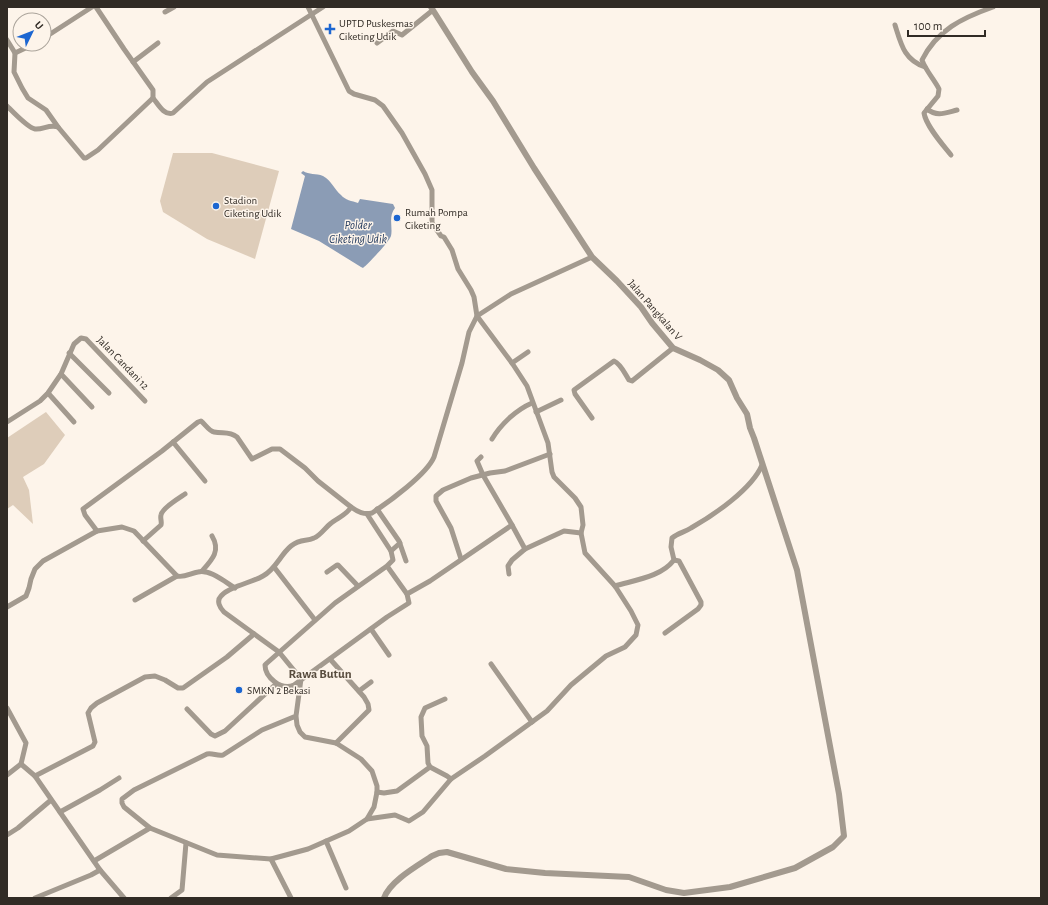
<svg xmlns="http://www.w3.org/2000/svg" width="1048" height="905" viewBox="0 0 1048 905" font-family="'Alegreya Sans',sans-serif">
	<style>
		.grass { fill: #decdba }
		.water { fill: #8b9cb5 }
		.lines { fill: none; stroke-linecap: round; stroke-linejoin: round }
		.minor { stroke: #a39a8f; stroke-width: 5 }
		.tertiary { stroke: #a39a8f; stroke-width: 6 }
		.poi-dot { fill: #1c66d1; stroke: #fdf4ea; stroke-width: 1.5 }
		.labels { text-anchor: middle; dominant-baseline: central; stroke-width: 3; stroke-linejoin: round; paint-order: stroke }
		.poi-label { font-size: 11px; fill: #312b25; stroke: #fdf4ea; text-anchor: start }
		.street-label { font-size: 11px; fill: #312b25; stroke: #fdf4ea }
		.water-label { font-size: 12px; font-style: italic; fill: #1e365b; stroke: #fdf4ea }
		.quarter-label { font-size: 13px; font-weight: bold; fill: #584c3e; stroke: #fdf4ea }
	</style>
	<rect width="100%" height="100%" fill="#fdf4ea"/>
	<g class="grass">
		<polygon points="173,153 212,153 279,171 255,259 207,239 163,212 160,201"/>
		<polygon points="46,412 65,435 44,464 23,477 29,490 33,524 13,505 7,509 7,438"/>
	</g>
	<path class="water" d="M303,171C309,175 316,173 323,176C332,181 334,189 341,195C345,200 352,201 358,203L360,199L393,204L395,208C388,217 393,227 391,236C389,242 368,264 363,268L361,267L319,241L291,229L305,176L301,173Z"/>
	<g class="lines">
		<g class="minor">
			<path d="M96,7L124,49L153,90V98C158,104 164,116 173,113L207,82L323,7"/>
			<polyline points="308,7 349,91 354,94 375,100 383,106 402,133 425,174 432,190 432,223 441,236 444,237 452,250 458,269 471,290 474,297 477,316 512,363 527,386 548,443 552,472 554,477 575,498 581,507 583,525 581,533 585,553 615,586 631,611 638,625 636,635 625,647 606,656 571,685 547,711 485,756 451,779 423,812 409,821 395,815 367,819"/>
			<polyline points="165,12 174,7"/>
			<path d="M895,25C901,44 904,60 925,67"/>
			<polyline points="44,38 92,7"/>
			<polyline points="7,40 15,53 14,72 22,88 28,98 46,110 58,127"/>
			<polyline points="377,43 393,31 402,35 433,10"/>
			<polyline points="15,53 34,44"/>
			<polyline points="133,62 158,43"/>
			<path d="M7,106C13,112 28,128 35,129C43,130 49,124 58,127L84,158H86L98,150L153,98"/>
			<path d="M927,109C937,117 945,113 957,110"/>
			<path d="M951,155C943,145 926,126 924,113L938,96L939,89C934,79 926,71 922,60C937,30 962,18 993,7"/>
			<polyline points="69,353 109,393"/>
			<polyline points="512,363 528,352"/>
			<polyline points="61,374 92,407"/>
			<polyline points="48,393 74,422"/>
			<polyline points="536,412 561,400"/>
			<path d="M592,418L575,394L574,390L614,361C621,364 625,374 629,380L632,381L673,348"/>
			<polyline points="7,422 40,401 48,393 61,374 74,344 81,338 86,339 145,401"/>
			<path d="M492,439C501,424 516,410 532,403"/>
			<polyline points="173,442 205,481"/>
			<polyline points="377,509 399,541 406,561"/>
			<path d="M367,514L391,551L393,560L387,566L407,594L409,603L387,617L294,685C281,691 265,677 265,665L267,663L335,603L387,566"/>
			<polyline points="512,525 525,549"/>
			<path d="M97,531L85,515L83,509L162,451L198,422L201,421C205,424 209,431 214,432C223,434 229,431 237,437L252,459L272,449H280L305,468L318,481L351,507"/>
			<path d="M143,541L161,525C162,521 160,519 161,515C162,508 179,498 185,494"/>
			<polyline points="391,551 400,543"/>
			<polyline points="461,559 451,528 436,501 436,496 443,490 471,478 490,473 505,471 550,454"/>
			<polyline points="274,567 315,620"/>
			<path d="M202,571C212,560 221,551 212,536"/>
			<polyline points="327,572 337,565 338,565 358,586"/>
			<polyline points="509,574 508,566 512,560 525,549 564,531 581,533"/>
			<path d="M615,586C635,580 661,577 674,560L671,547L672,538C678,533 685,532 691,528C714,515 752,489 762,465"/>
			<polyline points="407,594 430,581 512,525 483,475 477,461 481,457"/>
			<polyline points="135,600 177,576"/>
			<path d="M7,607L26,596L29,588L31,579L35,569L43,561L97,531L122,527L134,531L177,576C184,578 191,573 198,572C210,569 225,582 235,588"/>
			<polyline points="371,629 389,655"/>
			<polyline points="665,633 698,609 701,605 701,602 679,561 674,560"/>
			<polyline points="330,659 364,697 368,704 369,710 336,743"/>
			<polyline points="491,664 532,722"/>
			<polyline points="359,691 371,682"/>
			<polyline points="7,708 26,743 21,764 7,775"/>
			<polyline points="187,709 211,734 215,736 225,731 276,684"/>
			<path d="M296,716L262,730L223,755C217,756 213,753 207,754L134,790L122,799V803L124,807L150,828L217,855L271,859L308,849L349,831L367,819L374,807L377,792V786L372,771L361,759L336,743L305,737L300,732L297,725L296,716L301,679L279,652L224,612C220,608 216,601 221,596C230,586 251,583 263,576C276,569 280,555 291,546C301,538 306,542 314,538C320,536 325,528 330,524C337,518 347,515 351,507C358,512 364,515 372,513C389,502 427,474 434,457L462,363L469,332L477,316L511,294L592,257"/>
			<polyline points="21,764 35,776 100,870 124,898"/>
			<polyline points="430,767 428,763 427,746 422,736 421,717 425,708 445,699"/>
			<polyline points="35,776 93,746 95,742 88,713 91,708 97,703 145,677 155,676 165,680 178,688 183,688 227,657 254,634"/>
			<polyline points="377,792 384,793 397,791 430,767 447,776 451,779"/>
			<polyline points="60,812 100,790 119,778"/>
			<polyline points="7,835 18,828 51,800"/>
			<polyline points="326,841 346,888"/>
			<polyline points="271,859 291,898"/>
			<polyline points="94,861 150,828"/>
			<polyline points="35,898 91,875 100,870"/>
			<polyline points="171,898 182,890 186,843"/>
		</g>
		<path class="tertiary" d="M384,898C390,881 417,866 432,856L439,853L447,852L506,869L545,873L629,877L666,890L684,893L730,887L795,868L833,847L844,836L839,794L797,570L754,438L750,428L747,414L737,398L729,380L718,370L700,360L673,348L652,323L641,307L617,281L592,257L534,168L493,101L472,72L431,7"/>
	</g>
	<g class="poi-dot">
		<path d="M328 23h4v4h4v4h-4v4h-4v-4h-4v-4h4z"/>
		<circle cx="216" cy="206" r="4"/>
		<circle cx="397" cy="218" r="4"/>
		<circle cx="239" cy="690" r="4"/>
	</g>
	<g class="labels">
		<g class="poi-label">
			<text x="339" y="23">UPTD Puskesmas<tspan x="339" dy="13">Ciketing Udik</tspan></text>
			<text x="224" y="200">Stadion<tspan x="224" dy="13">Ciketing Udik</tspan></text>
			<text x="405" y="212">Rumah Pompa<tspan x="405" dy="13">Ciketing</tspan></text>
			<text x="247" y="690">SMKN 2 Bekasi</text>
		</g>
		<g class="street-label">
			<text transform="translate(655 310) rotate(49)">Jalan Pangkalan V</text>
			<text transform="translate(123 363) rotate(46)">Jalan Candani 12</text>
		</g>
		<g class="water-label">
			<text x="358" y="225">Polder<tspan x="358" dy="14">Ciketing Udik</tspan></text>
		</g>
		<g class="quarter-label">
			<text x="320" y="674">Rawa Butun</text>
		</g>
	</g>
	<rect width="1048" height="905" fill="none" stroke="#312b25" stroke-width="16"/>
	<g transform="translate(32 32) rotate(47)"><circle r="19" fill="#fdf4ea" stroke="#aba49b"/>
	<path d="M0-3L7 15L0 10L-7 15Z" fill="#1c66d1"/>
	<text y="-6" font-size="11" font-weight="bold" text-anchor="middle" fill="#312b25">U</text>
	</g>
	<path d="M908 30v6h77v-6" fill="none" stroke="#312b25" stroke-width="2"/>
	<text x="914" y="30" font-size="12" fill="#312b25" stroke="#fdf4ea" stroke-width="3" paint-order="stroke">100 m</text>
</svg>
